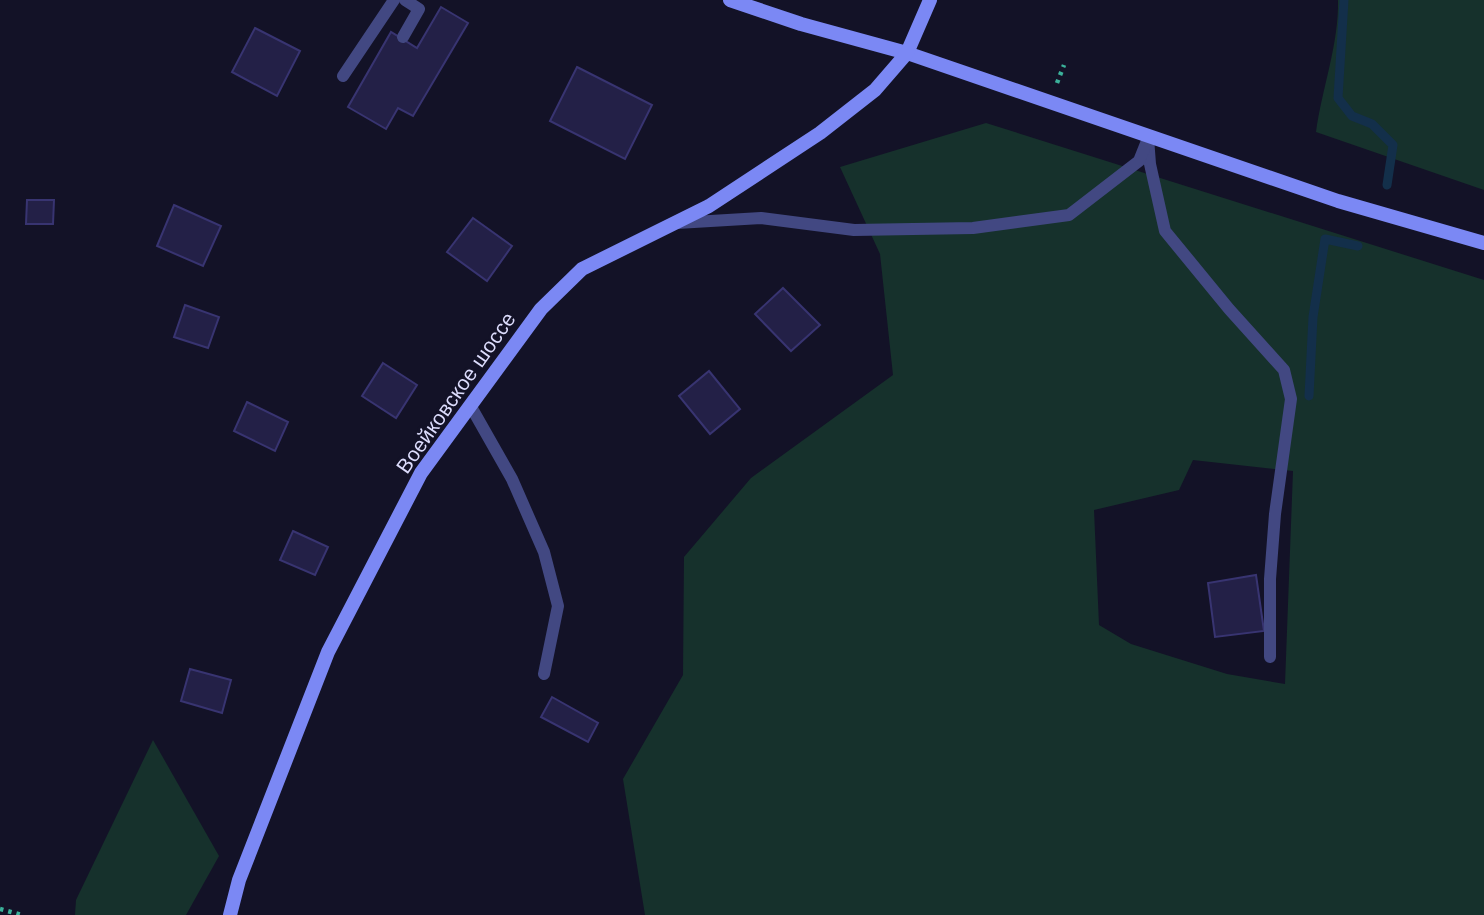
<svg xmlns="http://www.w3.org/2000/svg" width="1484" height="915" viewBox="0 0 1484 915" font-family="'DM Sans',sans-serif">
	<style>
		.green { fill: #16312c; fill-rule: evenodd }
		.lines { fill: none; stroke-linecap: round; stroke-linejoin: round }
		.stream { stroke: #132f4a; stroke-width: 9 }
		.building { fill: #232047; stroke: #383471; stroke-width: 2 }
		.path { stroke: #3bb19a; stroke-width: 4.5; stroke-dasharray: 3.5 5; stroke-linecap: butt }
		.lane { stroke: #424882; stroke-width: 12 }
		.secondary { stroke: #7b88f4; stroke-width: 14 }
		.labels { text-anchor: middle; dominant-baseline: central; stroke-width: 5; stroke-linejoin: round; paint-order: stroke }
		.street-label { font-size: 21px; fill: #dcdcfc; stroke: #131227 }
	</style>
	<rect width="100%" height="100%" fill="#131227"/>
	<g class="green">
		<path d="M1338,0H1484V190L1316,132C1322,88 1339,44 1338,0Z"/>
		<path d="M986,123L1484,280V915H645L623,779L683,675L684,557L751,478L893,375L880,254L840,167ZM1193,460L1293,471L1285,684L1227,674L1131,644L1099,625L1094,510L1179,490Z"/>
		<polygon points="153,740 219,856 186,915 75,915 76,900"/>
	</g>
	<g class="lines">
		<g class="stream">
			<polyline points="1344,0 1338,98 1352,116 1372,124 1393,145 1387,185"/>
			<polyline points="1309,396 1313,317 1325,239 1358,246"/>
		</g>
	</g>
	<g class="building">
		<polygon points="441,7 468,23 413,116 398,108 386,129 348,107 391,32 417,48"/>
		<polygon points="255,28 300,51 277,96 232,72"/>
		<polygon points="577,67 652,105 625,159 550,121"/>
		<polygon points="27,200 54,200 53,224 26,224"/>
		<polygon points="174,205 221,226 203,266 157,246"/>
		<polygon points="473,218 512,246 487,281 447,252"/>
		<polygon points="783,288 820,325 791,351 755,314"/>
		<polygon points="185,305 219,317 208,348 174,337"/>
		<polygon points="383,363 417,385 396,418 362,396"/>
		<polygon points="709,371 740,409 710,434 679,396"/>
		<polygon points="247,402 288,422 275,451 234,431"/>
		<polygon points="293,531 328,547 315,575 280,560"/>
		<polygon points="1256,575 1264,631 1215,637 1208,583"/>
		<polygon points="190,669 231,680 222,713 181,701"/>
		<polygon points="552,697 598,723 588,742 541,717"/>
	</g>
	<g class="lines">
		<g class="path">
			<polyline points="1057,83 1064,65"/>
			<polyline points="0,909 22,915"/>
		</g>
		<g class="lane">
			<polyline points="403,37 419,9 405,0"/>
			<polyline points="343,76 394,0"/>
			<polyline points="1148,138 1150,164 1165,231 1229,309 1284,370 1291,399 1275,514 1270,579 1270,657"/>
			<polyline points="677,223 761,218 854,230 973,228 1069,215 1139,161 1147,141"/>
			<polyline points="470,405 512,479 544,552 558,606 544,674"/>
		</g>
		<g class="secondary">
			<polyline points="730,0 801,24 907,53 1338,201 1484,243"/>
			<polyline points="230,915 239,880 328,652 421,473 541,309 582,269 709,206 820,133 875,90 907,53 930,0"/>
		</g>
	</g>
	<g class="labels">
		<g class="street-label">
			<text transform="translate(456 393) rotate(-55)">Воейковское шоссе</text>
		</g>
	</g>
</svg>
